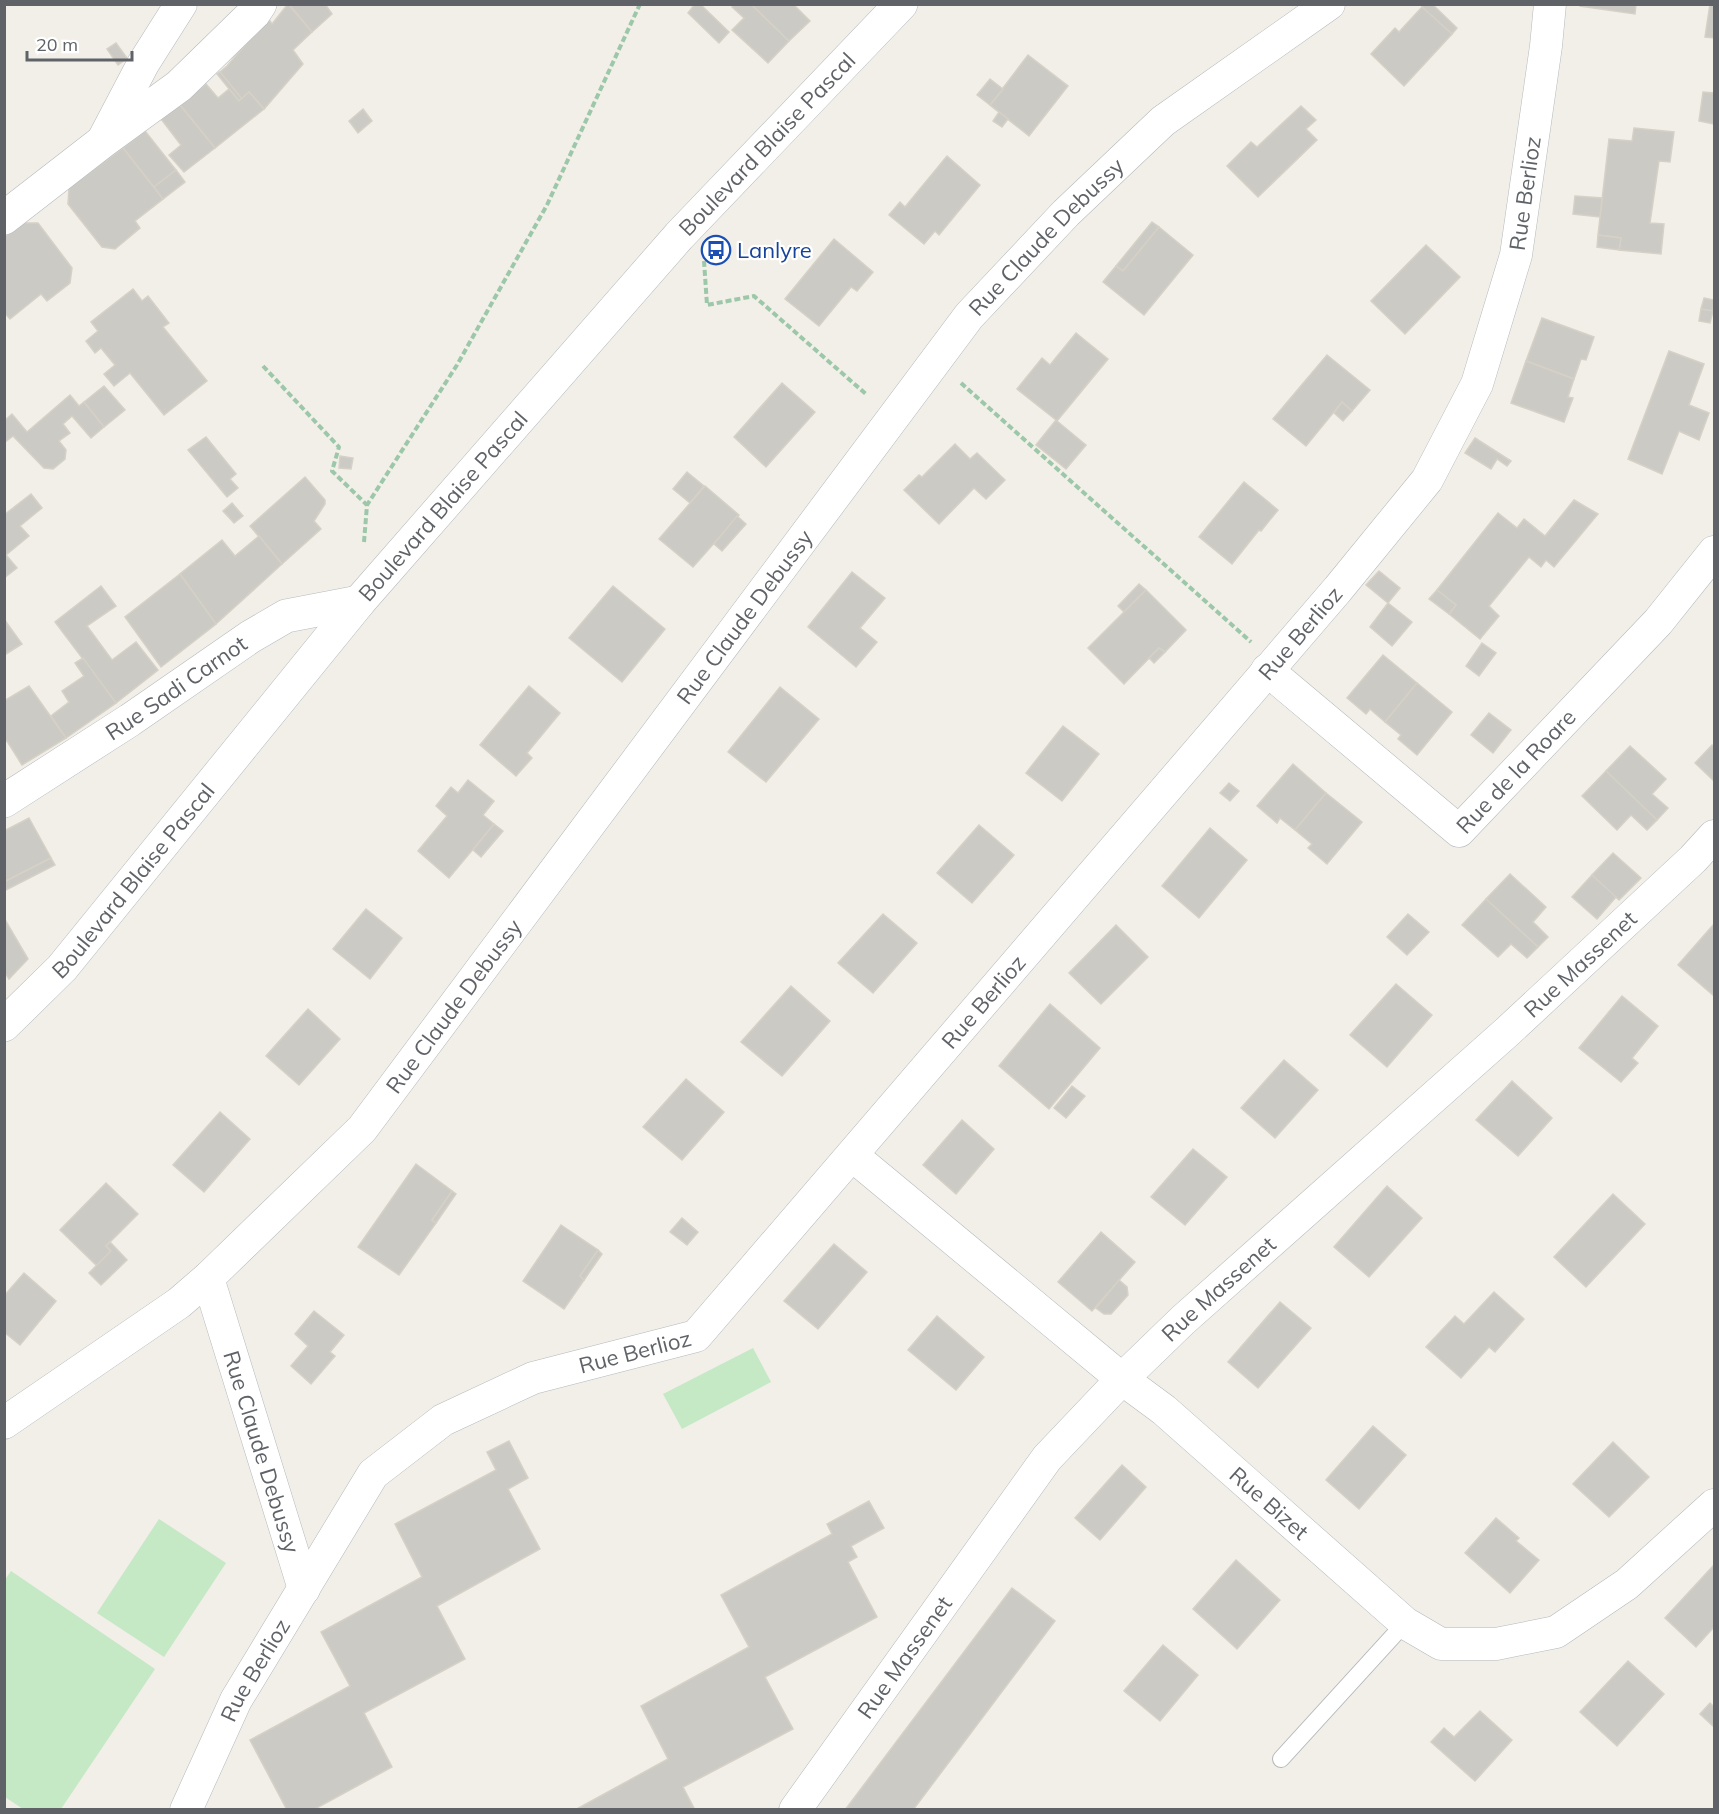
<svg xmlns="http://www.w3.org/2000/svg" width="1719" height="1814" viewBox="0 0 1719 1814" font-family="Mulish,sans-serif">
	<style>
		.green { fill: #c5e8c5 }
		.building { fill: #cccac5; stroke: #d6d1c6; stroke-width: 1.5 }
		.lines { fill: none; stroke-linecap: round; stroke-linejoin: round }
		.lane-casing { stroke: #b5b8bc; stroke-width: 18 }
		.street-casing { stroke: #b5b8bc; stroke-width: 33 }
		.secondary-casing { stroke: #b6babf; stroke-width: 34 }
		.path { stroke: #9cc7a9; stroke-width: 4; stroke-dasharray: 6 3; stroke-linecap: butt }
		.lane { stroke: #fff; stroke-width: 16 }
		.street { stroke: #fff; stroke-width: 32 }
		.secondary { stroke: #fff; stroke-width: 33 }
		.labels { text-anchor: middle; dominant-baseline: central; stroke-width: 4.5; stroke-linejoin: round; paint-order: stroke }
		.street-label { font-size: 22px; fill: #5f6368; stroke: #fff }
		.transit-label { font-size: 22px; fill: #164399; stroke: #fff; text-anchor: start }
	</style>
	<rect width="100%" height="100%" fill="#f1efe8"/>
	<g class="green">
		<polygon points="753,1348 771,1382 682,1429 663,1394"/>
		<polygon points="159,1519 226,1563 164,1657 97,1613"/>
		<polygon points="11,1571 155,1669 61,1809 23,1809 5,1797 4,1581"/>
	</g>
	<g class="building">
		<polygon points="288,4 312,32 293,50 303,64 264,109 249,92 242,99 220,72 227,66 268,18 272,24"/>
		<polygon points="289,4 325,4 332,14 312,32"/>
		<polygon points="695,4 700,4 729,32 719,43 688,13"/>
		<polygon points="734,4 751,4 789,41 768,63 732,30 744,18 732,7"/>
		<polygon points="751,4 793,4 810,21 789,41"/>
		<polygon points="1425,4 1432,4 1457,28 1452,34 1422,7"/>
		<polygon points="1580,4 1636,4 1635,14 1580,6"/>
		<polygon points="1710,4 1714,4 1714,38 1705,37"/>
		<polygon points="1422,7 1452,34 1404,86 1371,54 1395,28 1399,32"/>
		<polygon points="116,43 127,58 118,65 107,49"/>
		<polygon points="1028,55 1068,86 1029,136 990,105"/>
		<polygon points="220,72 242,99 239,101 217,74"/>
		<polygon points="990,79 1003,89 990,105 977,95"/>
		<polygon points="206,84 218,98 229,89 239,101 249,92 264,109 215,148 180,105"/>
		<polygon points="1703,92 1714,93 1714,124 1699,121"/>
		<polygon points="180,105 215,148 184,172 169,155 181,145 161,119"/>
		<polygon points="1301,106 1316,120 1306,129 1317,140 1258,197 1227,166 1251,142 1257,147"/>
		<polygon points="363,109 372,121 358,133 349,121"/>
		<polygon points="999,112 1008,119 1002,127 993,121"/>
		<polygon points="1634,128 1674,132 1670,162 1659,161 1650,223 1664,224 1661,254 1619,250 1621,238 1598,235 1609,139 1632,141"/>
		<polygon points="145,131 176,170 154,187 123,148"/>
		<polygon points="123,148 163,199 135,221 140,228 115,249 102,247 68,204 69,188"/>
		<polygon points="947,156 980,185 939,235 935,231 924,244 889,215 900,202 905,207"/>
		<polygon points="176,170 185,182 163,199 154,187"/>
		<polygon points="1575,196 1602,198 1600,217 1573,214"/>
		<polygon points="1152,222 1159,227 1123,271 1116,266"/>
		<polygon points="23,223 38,223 72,268 70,283 47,301 41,294 10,319 4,312 4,237"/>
		<polygon points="1159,227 1193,255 1144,315 1103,282 1116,266 1123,271"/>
		<polygon points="1598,235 1621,238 1619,250 1597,247"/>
		<polygon points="834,239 873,272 857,291 851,287 819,326 785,299"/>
		<polygon points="1426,245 1460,277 1405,334 1371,301"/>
		<polygon points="133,289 142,301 148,296 169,323 163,327 207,381 164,415 130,373 114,386 104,374 115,365 101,348 95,353 86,341 98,331 91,322"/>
		<polygon points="1704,298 1714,300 1713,311 1701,309"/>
		<polygon points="1701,309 1713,311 1710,323 1699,321"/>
		<polygon points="1542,318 1594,337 1586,360 1581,359 1574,379 1526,361"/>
		<polygon points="1076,333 1108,359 1057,421 1086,445 1066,469 1036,445 1056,420 1017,389 1042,358 1050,365"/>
		<polygon points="1669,351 1704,364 1689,405 1709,413 1699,440 1679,431 1662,474 1628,459"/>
		<polygon points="1327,355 1370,390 1352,411 1342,402 1306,446 1273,419"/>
		<polygon points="1526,361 1574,379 1568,397 1573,398 1564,422 1511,403"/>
		<polygon points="782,383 815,412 766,467 734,437"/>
		<polygon points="104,386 125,410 104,427 84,402"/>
		<polygon points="70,395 79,406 84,402 104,427 91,438 72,416 63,424 70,433 59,441 66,450 65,459 53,469 44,468 13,436 4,443 4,421 12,414 27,432"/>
		<polygon points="1342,402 1352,411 1343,421 1334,413"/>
		<polygon points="206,437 236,474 230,479 238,488 227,497 188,450"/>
		<polygon points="1475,438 1511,461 1507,466 1497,459 1491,469 1465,453"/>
		<polygon points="955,444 970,459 977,453 1005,480 986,499 974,488 939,524 904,490 919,475 922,477"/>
		<polygon points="340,456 353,458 351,469 339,468"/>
		<polygon points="687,472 704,486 690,503 673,489"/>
		<polygon points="305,477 325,500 325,504 314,521 321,529 282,564 250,526"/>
		<polygon points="1244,482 1278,510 1261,531 1259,530 1232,564 1199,537"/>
		<polygon points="705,486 739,515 693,567 659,539"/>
		<polygon points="31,494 42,508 20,526 29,536 6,555 17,568 4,578 4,515"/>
		<polygon points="1574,500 1598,514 1554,567 1546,560 1541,567 1529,557 1489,606 1499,616 1480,639 1449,614 1456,605 1437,590 1498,513 1517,528 1524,519 1545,536"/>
		<polygon points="232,503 243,516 234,523 223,511"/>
		<polygon points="737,516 746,524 722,551 714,544"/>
		<polygon points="259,536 282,564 216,624 180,574 222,540 235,556"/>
		<polygon points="1379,571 1400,588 1388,603 1366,585"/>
		<polygon points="852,572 885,598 860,628 877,642 856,667 808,627"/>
		<polygon points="180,574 216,624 161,667 125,617"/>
		<polygon points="1139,584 1146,590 1124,612 1118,606"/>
		<polygon points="101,586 116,606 87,626 112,660 136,642 158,670 116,703 55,622"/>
		<polygon points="613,586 665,629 622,682 569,638"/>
		<polygon points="1146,590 1186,630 1165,652 1159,648 1124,684 1088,648"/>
		<polygon points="1437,590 1456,605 1449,614 1429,599"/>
		<polygon points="1388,603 1412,622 1392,646 1370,627"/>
		<polygon points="4,619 22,644 6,654 4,652"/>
		<polygon points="1482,643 1496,653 1479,676 1466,666"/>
		<polygon points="1159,648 1165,652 1154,663 1149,658"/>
		<polygon points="1383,655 1417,683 1385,722 1370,709 1366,714 1347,698"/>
		<polygon points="83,658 116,703 66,738 51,716 69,702 62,691 84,676 75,663"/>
		<polygon points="1417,683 1452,712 1417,755 1398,739 1401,735 1385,722"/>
		<polygon points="29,686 66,738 22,765 7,741 4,742 4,701"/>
		<polygon points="529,686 560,713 527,753 532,758 516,776 480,745"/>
		<polygon points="780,687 819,719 766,782 728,752"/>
		<polygon points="1489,713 1511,730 1493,753 1471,735"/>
		<polygon points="1063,726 1099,754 1062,801 1026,773"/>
		<polygon points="1712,745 1714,747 1714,781 1695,763"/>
		<polygon points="1630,746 1666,779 1652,794 1668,808 1657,820 1606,771"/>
		<polygon points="1293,764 1326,793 1295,830 1280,818 1277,823 1257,806"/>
		<polygon points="1606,771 1657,820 1647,830 1631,815 1617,830 1582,796"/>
		<polygon points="468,780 494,801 483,815 494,824 449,878 418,851 447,816 436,806 451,787 458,793"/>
		<polygon points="1229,783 1239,791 1230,801 1220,793"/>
		<polygon points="1326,793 1362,822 1327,864 1308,848 1312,844 1295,830"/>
		<polygon points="29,818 51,858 4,882 4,831"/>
		<polygon points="494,824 503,831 481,857 473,850"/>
		<polygon points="979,825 1014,855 972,903 937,873"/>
		<polygon points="1210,828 1247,860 1199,918 1162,886"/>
		<polygon points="1613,853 1641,878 1619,900 1592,875"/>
		<polygon points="51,858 55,865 4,891 4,882"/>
		<polygon points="1510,874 1546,907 1533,922 1548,937 1538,947 1486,899"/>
		<polygon points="1592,875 1616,897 1597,919 1572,897"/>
		<polygon points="1486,899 1538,947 1527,958 1511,944 1498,957 1462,925"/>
		<polygon points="366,909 402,938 370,979 333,949"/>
		<polygon points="883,914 917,943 873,993 838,963"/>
		<polygon points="1408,914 1429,932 1407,955 1387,937"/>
		<polygon points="4,918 28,959 9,979 4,971"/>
		<polygon points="1714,924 1714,993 1713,995 1678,965"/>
		<polygon points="1116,925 1148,957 1101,1004 1069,973"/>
		<polygon points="1396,984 1432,1015 1387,1067 1350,1035"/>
		<polygon points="791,986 830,1021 782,1076 741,1042"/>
		<polygon points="1622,996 1658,1026 1632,1058 1638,1063 1621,1082 1579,1048"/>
		<polygon points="1050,1004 1100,1048 1049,1109 999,1066"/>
		<polygon points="308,1009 340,1039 299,1085 266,1056"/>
		<polygon points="1284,1060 1318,1090 1275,1138 1241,1108"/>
		<polygon points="686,1079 724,1112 682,1160 643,1127"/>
		<polygon points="1512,1081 1552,1118 1518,1156 1476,1120"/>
		<polygon points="1072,1086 1085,1096 1066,1118 1054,1108"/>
		<polygon points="220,1112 250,1139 204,1192 173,1165"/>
		<polygon points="962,1120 994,1149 956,1194 923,1165"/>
		<polygon points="1193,1149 1227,1177 1185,1225 1151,1197"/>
		<polygon points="416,1164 452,1191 432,1220 436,1223 399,1275 358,1247"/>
		<polygon points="106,1183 138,1214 106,1246 111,1251 97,1266 60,1230"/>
		<polygon points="1387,1186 1422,1218 1369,1277 1334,1247"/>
		<polygon points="452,1191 456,1194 436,1223 432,1220"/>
		<polygon points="1613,1194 1645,1224 1586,1287 1554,1257"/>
		<polygon points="682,1218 698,1232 687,1245 670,1232"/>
		<polygon points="561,1225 598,1250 580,1276 584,1280 564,1309 523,1281"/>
		<polygon points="1101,1232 1135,1262 1092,1311 1058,1282"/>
		<polygon points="110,1242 127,1260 101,1285 89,1273 111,1251 106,1246"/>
		<polygon points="834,1244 867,1272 818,1329 784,1301"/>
		<polygon points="598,1250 602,1254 584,1280 580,1276"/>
		<polygon points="24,1273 56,1301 20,1345 4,1332 4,1296"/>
		<polygon points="1119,1280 1127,1287 1128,1295 1111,1314 1104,1314 1096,1308"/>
		<polygon points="1494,1292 1524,1319 1495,1352 1489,1347 1461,1378 1426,1347 1455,1316 1464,1324"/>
		<polygon points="1280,1302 1311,1328 1258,1388 1228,1362"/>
		<polygon points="314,1311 344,1335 330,1352 335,1356 311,1384 291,1366 308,1346 295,1334"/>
		<polygon points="937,1316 984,1357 956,1390 908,1350"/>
		<polygon points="1373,1426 1406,1455 1359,1509 1326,1480"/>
		<polygon points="509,1441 528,1478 508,1489 540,1549 437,1606 465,1659 364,1713 392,1767 313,1810 287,1810 250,1740 350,1686 321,1632 422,1577 395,1524 496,1470 487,1452"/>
		<polygon points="1613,1442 1649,1477 1609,1517 1573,1484"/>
		<polygon points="1122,1465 1146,1487 1100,1540 1075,1518"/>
		<polygon points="869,1501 884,1528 851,1546 857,1557 848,1562 877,1617 765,1677 793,1729 683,1787 695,1810 575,1810 668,1759 641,1706 749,1647 721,1595 832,1534 827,1524"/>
		<polygon points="1496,1518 1519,1538 1516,1541 1539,1560 1510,1593 1465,1553"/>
		<polygon points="1236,1560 1280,1600 1237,1649 1193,1609"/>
		<polygon points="1714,1565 1714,1627 1696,1647 1665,1618"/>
		<polygon points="1012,1588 1055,1621 913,1810 845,1810"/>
		<polygon points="1163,1645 1198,1675 1160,1721 1124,1691"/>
		<polygon points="1628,1661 1664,1694 1617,1746 1580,1712"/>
		<polygon points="1710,1703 1714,1707 1714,1727 1700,1714"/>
		<polygon points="1480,1711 1512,1740 1475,1781 1431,1742 1444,1728 1454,1737"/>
	</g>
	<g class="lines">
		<g class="lane-casing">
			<polyline id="lane" points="1281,1759 1405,1623"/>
		</g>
		<g class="street-casing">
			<g id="street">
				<polyline points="102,142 143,64 181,4"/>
				<path id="s1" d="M1267,670L1459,831L1658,622L1714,552"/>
				<path id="s2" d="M853,1156L1122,1379L1164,1410L1405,1623L1441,1644H1496L1556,1632L1627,1584L1714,1505"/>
				<path id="s3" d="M208,1278L304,1589"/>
				<path id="s4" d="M4,1423L179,1303L208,1278L362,1129L969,316L1066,213L1163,121L1329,4"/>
				<path id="s5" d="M186,1810L236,1700L373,1474L443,1420L533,1378L696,1336L1338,589L1427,480L1477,384L1516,255L1546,46L1550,4"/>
				<path id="s6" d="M795,1810L1047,1458L1122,1379L1183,1320L1507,1032L1693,859L1714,836"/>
			</g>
		</g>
		<g class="secondary-casing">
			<g id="secondary">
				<polyline points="4,218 102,142 179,86 254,13 260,4"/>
				<path id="s7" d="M4,801L130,720L250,637L286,616L359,602"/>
				<path id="s8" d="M4,1025L62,968L359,602L679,236L901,4"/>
			</g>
		</g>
		<g class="path">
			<polyline points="704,261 707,305 754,296 867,395"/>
			<polyline points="263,366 339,447 332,471 367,505"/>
			<polyline points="961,383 1251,642"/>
			<polyline points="364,542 367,505 457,365 547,205 640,4"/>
		</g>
		<use href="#lane" class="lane"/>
		<use href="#street" class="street"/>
		<use href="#secondary" class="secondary"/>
	</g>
	<defs>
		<g id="bus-ring" transform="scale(1.5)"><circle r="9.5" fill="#fff" stroke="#1a4fb4" stroke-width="1.5"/><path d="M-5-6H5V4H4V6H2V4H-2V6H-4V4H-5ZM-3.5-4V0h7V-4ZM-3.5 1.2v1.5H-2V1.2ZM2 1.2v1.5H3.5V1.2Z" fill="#1a4fb4"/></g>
	</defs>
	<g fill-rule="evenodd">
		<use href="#bus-ring" x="716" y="250"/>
	</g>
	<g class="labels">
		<g class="street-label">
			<text stroke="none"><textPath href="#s8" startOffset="1166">Boulevard Blaise Pascal</textPath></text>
			<text stroke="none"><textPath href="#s5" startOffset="2172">Rue Berlioz</textPath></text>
			<text stroke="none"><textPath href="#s4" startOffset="1590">Rue Claude Debussy</textPath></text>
			<text stroke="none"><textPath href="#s8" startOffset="680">Boulevard Blaise Pascal</textPath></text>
			<text stroke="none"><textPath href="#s4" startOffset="1104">Rue Claude Debussy</textPath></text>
			<text stroke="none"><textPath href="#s5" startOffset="1668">Rue Berlioz</textPath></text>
			<text stroke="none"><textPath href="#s7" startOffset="206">Rue Sadi Carnot</textPath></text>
			<text stroke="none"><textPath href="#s1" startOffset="333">Rue de la Roare</textPath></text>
			<text stroke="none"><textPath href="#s8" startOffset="194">Boulevard Blaise Pascal</textPath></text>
			<text stroke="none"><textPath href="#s6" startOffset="1160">Rue Massenet</textPath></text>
			<text stroke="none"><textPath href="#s5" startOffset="1182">Rue Berlioz</textPath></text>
			<text stroke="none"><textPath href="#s4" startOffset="618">Rue Claude Debussy</textPath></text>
			<text stroke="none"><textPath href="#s6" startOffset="674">Rue Massenet</textPath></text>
			<text stroke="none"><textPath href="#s5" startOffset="678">Rue Berlioz</textPath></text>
			<text stroke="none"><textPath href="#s3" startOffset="182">Rue Claude Debussy</textPath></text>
			<text stroke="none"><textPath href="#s2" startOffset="542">Rue Bizet</textPath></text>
			<text stroke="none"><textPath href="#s6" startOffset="188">Rue Massenet</textPath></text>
			<text stroke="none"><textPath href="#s5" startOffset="156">Rue Berlioz</textPath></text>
		</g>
		<g class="transit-label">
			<text x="737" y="250">Lanlyre</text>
		</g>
	</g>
	<rect width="1719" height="1814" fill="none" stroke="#5f6368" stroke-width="12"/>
	<path d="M27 51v9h105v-9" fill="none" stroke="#5f6368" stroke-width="3"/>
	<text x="36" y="51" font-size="18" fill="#5f6368" stroke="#ffffff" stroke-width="4.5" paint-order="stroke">20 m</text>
</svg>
